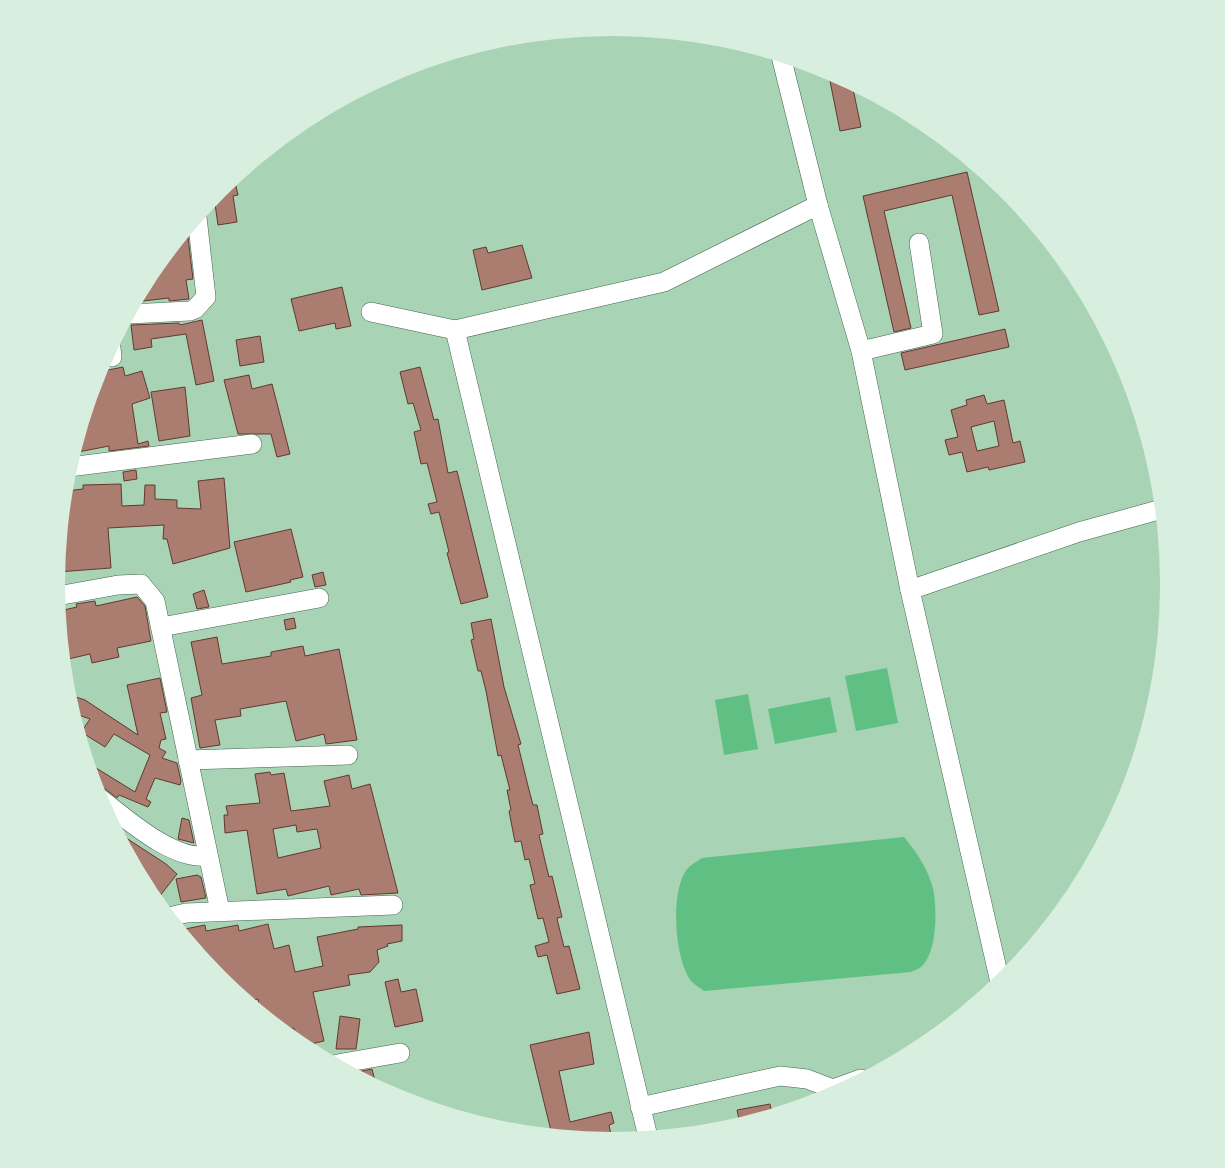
<svg xmlns="http://www.w3.org/2000/svg" width="1225" height="1168" viewBox="0 0 1225 1168" font-family="Overpass,sans-serif">
	<style>
		.green { fill: #60c083 }
		.building { fill: #ab7c70; stroke: #62392f; fill-rule: evenodd }
		.lines { fill: none; stroke-linecap: round; stroke-linejoin: round }
		.minor-casing { stroke: #40674d; stroke-width: 20 }
		.minor { stroke: #fff; stroke-width: 19 }
	</style>
	<rect width="100%" height="100%" fill="#a8d3b5"/>
	<g class="green">
		<polygon points="887,668 898,723 856,731 845,676"/>
		<polygon points="748,694 758,749 724,755 715,700"/>
		<polygon points="830,697 837,732 775,744 768,709"/>
		<path d="M904,837C916,851 928,869 933,888C937,908 938,951 921,967C919,969 914,970 911,972L704,991C700,988 695,985 692,982C674,961 669,887 689,867C692,864 698,861 702,858Z"/>
	</g>
	<g class="building">
		<polygon points="828,71 852,84 861,127 840,131"/>
		<polygon points="967,172 999,311 979,315 952,195 884,211 911,328 894,332 863,196"/>
		<polygon points="234,178 238,195 233,196 237,222 218,225 214,197"/>
		<polygon points="187,229 193,279 186,280 189,299 169,301 169,298 135,302 150,275"/>
		<polygon points="522,245 532,278 482,290 473,250 486,247 488,253"/>
		<polygon points="342,287 351,326 336,329 335,323 299,331 291,299"/>
		<polygon points="202,320 214,381 196,385 186,334 151,339 152,347 134,350 131,325 179,323 180,325"/>
		<polygon points="1005,329 1009,347 905,370 901,353"/>
		<polygon points="260,336 264,362 240,366 236,340"/>
		<polygon points="123,367 125,376 142,371 150,398 132,404 138,444 148,441 149,446 109,451 109,446 73,453 98,372"/>
		<polygon points="420,367 434,420 438,419 448,473 457,471 488,597 461,604 447,553 449,552 439,512 431,514 428,504 437,502 427,463 421,464 414,432 421,430 413,403 408,404 400,372"/>
		<polygon points="249,375 252,389 272,384 290,454 277,457 271,434 238,434 224,380"/>
		<polygon points="185,387 190,436 159,441 151,392"/>
		<path d="M984,395L987,404L1004,400L1013,443L1020,441L1025,462L989,470L988,467L967,472L962,452L949,455L945,440L958,437L951,410L967,405L966,400ZM994,421L999,446L977,451L971,427Z"/>
		<polygon points="136,470 137,479 124,481 123,472"/>
		<polygon points="224,478 230,548 173,564 167,539 163,539 164,525 108,528 111,568 57,572 65,491 83,489 83,485 121,484 122,506 144,505 145,485 155,485 155,499 177,500 177,508 201,509 198,481"/>
		<polygon points="291,529 303,577 290,580 291,582 246,592 234,542"/>
		<polygon points="323,572 326,585 315,587 312,575"/>
		<polygon points="204,590 209,607 197,609 193,594"/>
		<polygon points="137,597 145,606 151,641 117,648 119,657 92,663 90,654 64,660 59,611 77,607 76,604 95,601 96,606"/>
		<polygon points="294,618 296,628 286,630 284,620"/>
		<polygon points="491,619 504,687 521,744 518,745 528,786 533,805 537,805 543,834 539,835 546,865 549,877 552,876 562,917 557,918 558,923 564,947 569,946 580,989 557,994 547,955 538,957 535,946 549,942 543,918 538,919 530,885 535,884 529,859 525,860 521,841 515,842 509,811 511,810 507,790 510,790 501,755 498,756 486,691 481,671 478,671 471,640 474,639 471,623"/>
		<polygon points="217,637 222,664 271,656 271,652 303,646 305,656 339,649 357,740 326,744 324,734 296,741 286,701 240,709 241,716 215,720 220,745 200,748 191,698 202,695 191,642"/>
		<polygon points="160,678 167,712 160,713 166,739 161,740 159,748 166,752 162,758 177,763 181,781 180,785 155,778 146,799 151,802 148,807 119,795 117,798 104,788 95,786 88,763 135,792 150,755 114,734 105,747 81,732 90,719 73,713 67,694 85,700 138,735 127,685"/>
		<path d="M270,772L271,775L284,773L291,811L330,806L324,781L349,775L352,789L370,784L398,893L361,895L359,889L331,895L329,886L288,896L286,889L257,894L247,830L225,833L224,815H228L226,806L260,803L255,774ZM296,825L297,832L317,829L321,848L278,858L273,829Z"/>
		<polygon points="182,818 189,820 194,843 178,839"/>
		<polygon points="117,832 166,864 177,874 156,901"/>
		<polygon points="197,875 201,877 206,898 181,902 176,879"/>
		<polygon points="268,924 274,949 289,945 295,972 323,966 317,937 358,929 358,927 402,925 402,941 387,944 388,946 377,950 379,962 370,972 348,975 350,985 313,992 324,1041 302,1046 297,1042 294,1028 283,1030 260,1011 258,999 247,1001 219,977 180,930 205,925 206,931 238,925 239,931"/>
		<polygon points="398,979 401,992 416,989 423,1021 395,1027 385,982"/>
		<polygon points="340,1016 360,1019 356,1049 336,1049"/>
		<polygon points="589,1032 594,1064 559,1071 570,1122 611,1112 614,1123 609,1125 612,1140 552,1135 530,1045"/>
		<polygon points="372,1069 376,1085 352,1073"/>
		<polygon points="770,1104 772,1114 740,1124 737,1110"/>
	</g>
	<g class="lines">
		<g class="minor-casing">
			<g id="minor">
				<polyline points="781,56 818,205 861,351 910,590 1000,982"/>
				<polyline points="371,312 455,330 664,282 818,205"/>
				<polyline points="129,314 190,311 195,309 206,297 197,217"/>
				<polyline points="455,330 648,1137"/>
				<polyline points="111,348 112,357"/>
				<polyline points="861,351 933,334 919,243"/>
				<polyline points="69,467 252,444"/>
				<polyline points="910,590 1079,532 1162,509"/>
				<polyline points="57,596 118,585 141,584 155,601 220,911"/>
				<polyline points="161,627 319,598"/>
				<polyline points="188,760 348,755"/>
				<path d="M98,797C126,818 171,860 207,856"/>
				<polyline points="169,917 186,913 393,905"/>
				<polyline points="337,1064 400,1053"/>
				<polyline points="640,1107 780,1076 807,1079 833,1089 861,1079"/>
			</g>
		</g>
		<use href="#minor" class="minor"/>
	</g>
	<path d="M0 0H1225V1168H0ZM612 36H613A547 547 0 0 1 1160 583V585A547 547 0 0 1 613 1132H612A547 547 0 0 1 65 585V583A547 547 0 0 1 612 36Z" fill="#d8eede" fill-rule="evenodd"/>
</svg>
